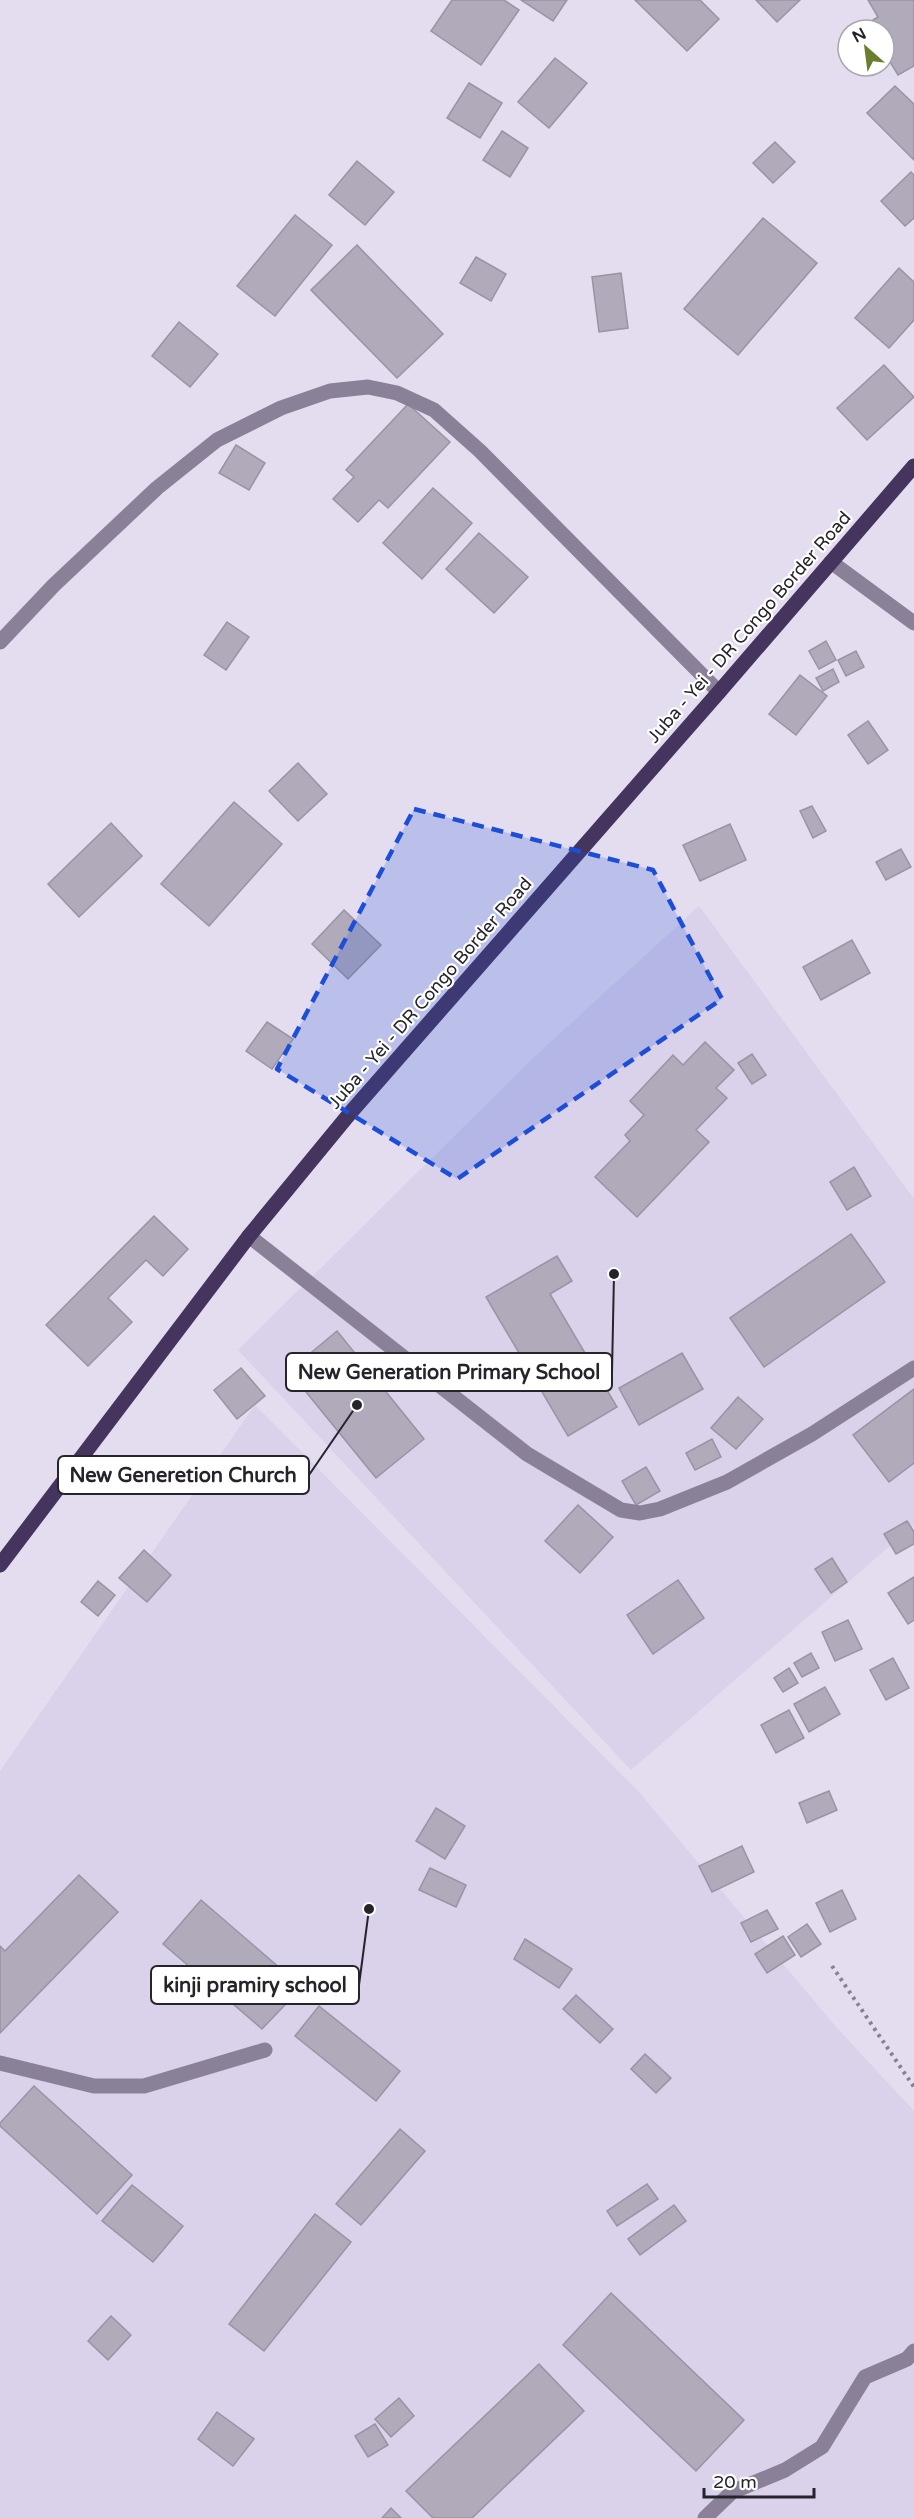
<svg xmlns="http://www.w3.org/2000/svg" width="914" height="2518" viewBox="0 0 914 2518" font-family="'Varela Round',sans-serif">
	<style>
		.built { fill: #dad1ea }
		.building { fill: #b0aabb; stroke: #9993a4; stroke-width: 1.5 }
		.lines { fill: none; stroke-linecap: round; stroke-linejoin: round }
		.path { stroke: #85818d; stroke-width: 4; stroke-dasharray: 3 4.5; stroke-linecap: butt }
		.minor { stroke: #8a8199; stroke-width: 15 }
		.major { stroke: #45345d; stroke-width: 15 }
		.marked { fill: #1d4ed8; fill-opacity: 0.2; stroke: #1d4ed8; stroke-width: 4.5; stroke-dasharray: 12 8; stroke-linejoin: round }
		.labels { text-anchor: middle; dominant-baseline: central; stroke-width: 4.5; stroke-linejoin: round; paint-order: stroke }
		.street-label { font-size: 18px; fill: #26242a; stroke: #fff }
		.leader { fill: none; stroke: #26242a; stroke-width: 2 }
		.callout-dot { fill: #26242a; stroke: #fff; stroke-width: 2 }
		.callout { fill: #fff; stroke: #26242a; stroke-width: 2 }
		.callout-label { font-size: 20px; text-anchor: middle; font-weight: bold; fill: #26242a }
	</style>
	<rect width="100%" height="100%" fill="#e3ddef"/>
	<g class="built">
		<polygon points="699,906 914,1199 914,1525 631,1770 238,1350 533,1058"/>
		<polygon points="255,1405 638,1791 836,2027 914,2111 914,2518 0,2518 0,1771"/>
	</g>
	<g class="building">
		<polygon points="452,0 504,0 519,10 481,65 431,31"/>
		<polygon points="521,0 567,0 553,21"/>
		<polygon points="635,0 700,0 719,19 687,51"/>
		<polygon points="756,0 800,0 777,22"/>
		<polygon points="868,0 914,0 914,66 898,75 884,52 884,30 872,30 868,23 878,17"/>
		<polygon points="555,58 587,83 549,128 518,102"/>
		<polygon points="469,83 502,103 480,138 447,118"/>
		<polygon points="895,86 914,104 914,160 867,113"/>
		<polygon points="502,131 528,148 510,177 483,160"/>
		<polygon points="775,142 795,162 773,183 753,163"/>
		<polygon points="357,161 394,192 365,225 329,195"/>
		<polygon points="911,172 914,175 914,218 905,226 881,201"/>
		<polygon points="295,215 332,245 275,316 237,286"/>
		<polygon points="763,218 817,263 738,355 684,309"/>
		<polygon points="357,245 443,334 397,378 311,290"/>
		<polygon points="476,257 506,274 491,301 460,283"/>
		<polygon points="899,268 914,282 914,320 889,348 855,318"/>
		<polygon points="621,273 628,328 599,332 592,277"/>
		<polygon points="179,322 218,354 190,387 152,356"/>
		<polygon points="884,365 914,397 867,440 837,408"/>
		<polygon points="408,404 450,442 388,508 379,500 358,522 333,499 354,477 346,470"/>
		<polygon points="236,445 265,463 249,490 219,473"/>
		<polygon points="433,488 472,523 422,579 383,543"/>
		<polygon points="479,533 528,577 494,613 446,569"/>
		<polygon points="227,622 249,637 226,670 204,655"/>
		<polygon points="826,641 836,660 819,669 809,651"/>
		<polygon points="856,651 864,667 846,676 838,660"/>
		<polygon points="833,669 839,682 823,691 816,678"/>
		<polygon points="800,675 827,696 796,735 769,714"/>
		<polygon points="868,721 888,750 868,764 848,735"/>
		<polygon points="298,763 327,794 298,821 269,791"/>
		<polygon points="234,802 282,844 209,926 161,884"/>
		<polygon points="812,806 826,831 813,838 800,811"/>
		<polygon points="111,823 142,856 79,917 48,884"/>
		<polygon points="730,824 746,860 700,881 683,845"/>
		<polygon points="901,849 911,867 886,880 876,862"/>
		<polygon points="344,910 381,945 348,979 312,944"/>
		<polygon points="852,940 870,973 821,1000 803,967"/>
		<polygon points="267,1022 293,1039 272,1069 246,1051"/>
		<polygon points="705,1042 734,1070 716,1088 727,1098 696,1130 709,1142 637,1217 595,1177 630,1141 625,1135 644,1115 630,1101 673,1055 683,1065"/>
		<polygon points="752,1054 766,1075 752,1084 738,1063"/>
		<polygon points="854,1167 871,1196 847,1210 830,1182"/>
		<polygon points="154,1216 188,1249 163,1276 146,1260 108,1298 132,1322 88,1366 46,1325"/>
		<polygon points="851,1234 885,1282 764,1367 730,1318"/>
		<polygon points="557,1256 572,1281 550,1294 617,1407 568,1436 486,1297"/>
		<polygon points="337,1331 424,1439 376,1478 289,1371"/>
		<polygon points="682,1353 703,1389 639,1425 619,1388"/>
		<polygon points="241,1368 265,1396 237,1419 214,1390"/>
		<polygon points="914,1389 914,1463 889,1482 853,1435"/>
		<polygon points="738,1397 763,1419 736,1449 711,1428"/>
		<polygon points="712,1439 721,1457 695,1470 686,1453"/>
		<polygon points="646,1467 660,1491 636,1505 622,1481"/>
		<polygon points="578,1505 613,1537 580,1573 545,1541"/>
		<polygon points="907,1521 914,1532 914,1544 896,1554 884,1534"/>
		<polygon points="144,1550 171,1575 147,1602 119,1578"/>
		<polygon points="832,1558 847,1582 831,1593 815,1569"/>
		<polygon points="914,1577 914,1620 908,1624 888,1593"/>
		<polygon points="678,1580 704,1618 653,1654 627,1615"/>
		<polygon points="98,1581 115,1595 98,1616 81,1602"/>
		<polygon points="848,1620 862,1649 835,1661 822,1632"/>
		<polygon points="811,1653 819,1668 802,1677 794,1663"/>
		<polygon points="893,1658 909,1688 886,1700 870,1670"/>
		<polygon points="789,1668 798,1683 783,1692 774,1678"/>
		<polygon points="825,1687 840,1714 809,1732 794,1704"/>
		<polygon points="789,1710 804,1738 776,1753 761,1725"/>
		<polygon points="829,1791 837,1810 807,1823 799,1803"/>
		<polygon points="436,1808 465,1826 445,1859 416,1841"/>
		<polygon points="742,1846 754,1872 712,1892 699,1866"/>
		<polygon points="430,1868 466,1885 456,1907 419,1890"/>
		<polygon points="79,1875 118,1912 0,2033 0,1946 5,1951"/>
		<polygon points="842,1890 856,1919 830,1932 816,1903"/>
		<polygon points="201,1900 302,1987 262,2029 163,1944"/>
		<polygon points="767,1910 778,1929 751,1942 741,1923"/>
		<polygon points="807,1924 821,1944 801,1957 788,1937"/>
		<polygon points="783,1936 795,1955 767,1973 755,1954"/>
		<polygon points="525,1939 572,1969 559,1988 514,1959"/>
		<polygon points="576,1995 613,2029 600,2043 563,2009"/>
		<polygon points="319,2006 400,2071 376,2101 295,2036"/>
		<polygon points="645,2054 671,2078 656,2093 631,2069"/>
		<polygon points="34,2086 132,2175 97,2214 0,2126 0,2123"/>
		<polygon points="400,2129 425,2151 361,2225 336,2204"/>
		<polygon points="647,2184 658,2199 617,2226 607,2211"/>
		<polygon points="132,2185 183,2226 153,2262 102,2221"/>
		<polygon points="674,2205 686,2221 640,2255 628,2239"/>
		<polygon points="315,2214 351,2242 264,2351 229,2324"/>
		<polygon points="611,2293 744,2420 696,2471 563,2345"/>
		<polygon points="111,2316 131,2335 108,2360 88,2341"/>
		<polygon points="539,2364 584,2411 472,2518 433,2518 406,2491"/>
		<polygon points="399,2398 414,2416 391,2437 375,2419"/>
		<polygon points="217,2412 254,2439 233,2466 198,2439"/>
		<polygon points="375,2424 388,2445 368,2457 355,2436"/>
		<polygon points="391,2508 401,2518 382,2518"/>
	</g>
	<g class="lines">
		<polyline class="path" points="832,1966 914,2087"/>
		<g class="minor">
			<polyline points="831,562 914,623"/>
			<polyline points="0,642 54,585 157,488 217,440 281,408 330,391 368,387 397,393 434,410 480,451 719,692"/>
			<polyline points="249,1236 527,1454 621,1510 640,1513 660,1509 727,1482 812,1434 914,1368"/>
			<polyline points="0,2063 94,2086 144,2086 265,2050"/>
			<polyline points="705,2518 732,2492 785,2470 822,2447 865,2377 907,2359 914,2351"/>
		</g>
		<polyline class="major" points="0,1565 249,1236 351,1112 719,692 914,466"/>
	</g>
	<path class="marked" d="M414,809L653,870L722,999L457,1179L277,1069Z"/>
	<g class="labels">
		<g class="street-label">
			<text transform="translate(749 627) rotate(-49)">Juba - Yei - DR Congo Border Road</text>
			<text transform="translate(430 993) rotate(-49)">Juba - Yei - DR Congo Border Road</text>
		</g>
	</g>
	<path class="leader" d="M614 1274L612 1372M357 1405L309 1475M369 1909L359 1985"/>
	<g class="callout-dot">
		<circle cx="614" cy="1274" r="6"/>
		<circle cx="357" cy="1405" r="6"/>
		<circle cx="369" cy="1909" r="6"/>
	</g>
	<g class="callout">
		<rect x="286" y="1353" width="326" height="38" rx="6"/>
		<rect x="58" y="1456" width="251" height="38" rx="6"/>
		<rect x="151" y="1966" width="208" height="38" rx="6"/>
	</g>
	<g class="callout-label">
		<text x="449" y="1379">New Generation Primary School</text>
		<text x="183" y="1482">New Generetion Church</text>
		<text x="255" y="1992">kinji pramiry school</text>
	</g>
	<g transform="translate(866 48) rotate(332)"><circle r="28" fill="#ffffff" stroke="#a8a7aa" stroke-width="1.5"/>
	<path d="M0-4.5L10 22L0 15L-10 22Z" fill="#697e2f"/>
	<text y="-9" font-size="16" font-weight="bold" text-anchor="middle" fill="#26242a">N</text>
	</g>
	<path d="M704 2488v9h110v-9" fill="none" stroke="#26242a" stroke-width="3"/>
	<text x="713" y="2488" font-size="18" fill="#26242a" stroke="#ffffff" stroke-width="4.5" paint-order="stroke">20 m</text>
</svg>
